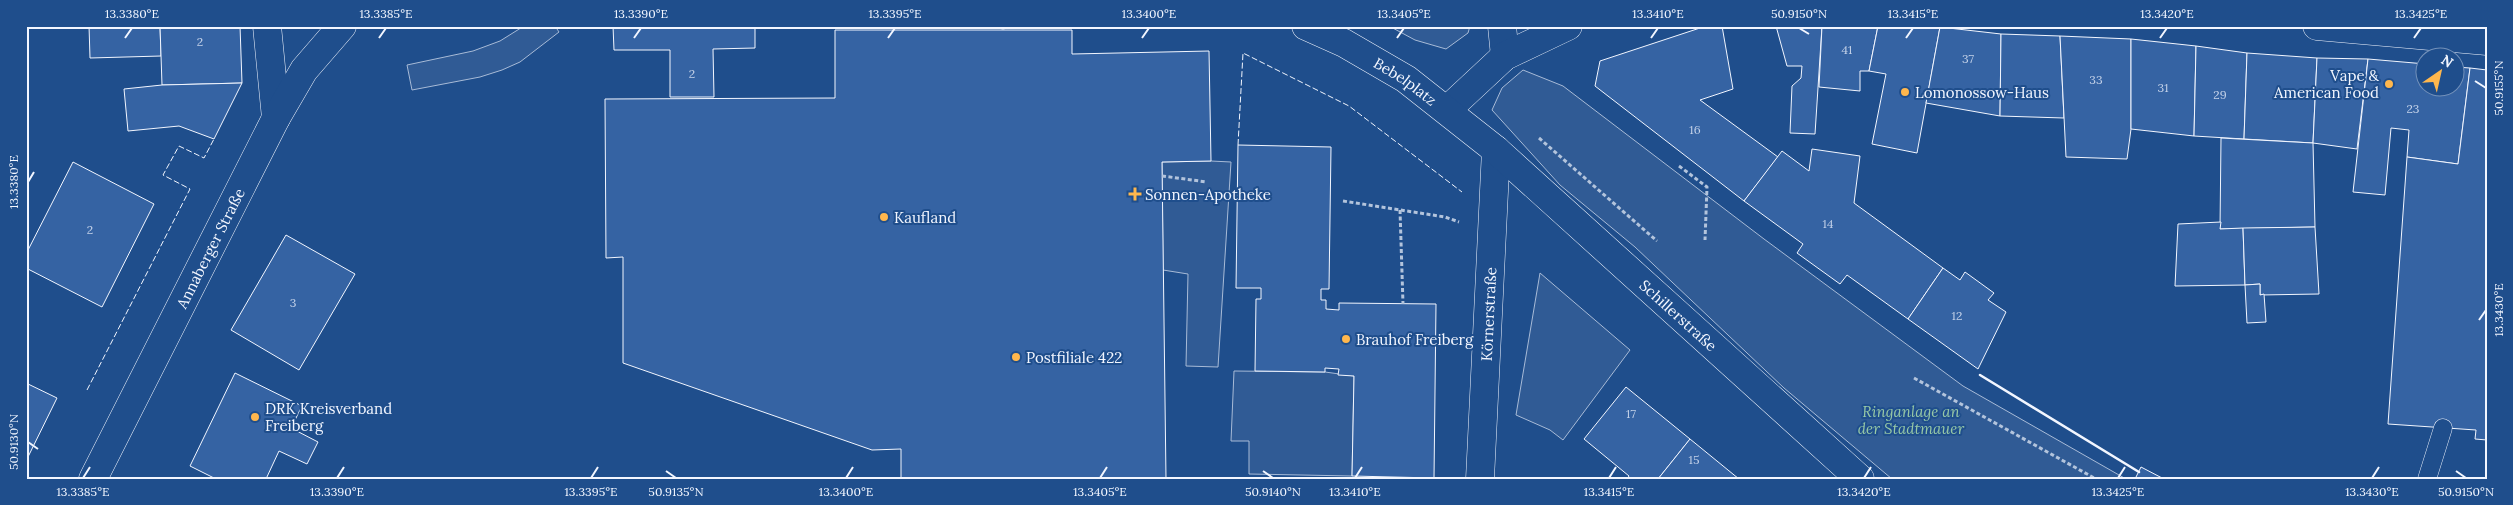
<svg xmlns="http://www.w3.org/2000/svg" width="2513" height="505" viewBox="0 0 2513 505" font-family="Lora,serif">
	<style>
		.built { fill: #305b95; stroke: #a8bbd7 }
		.building { fill: #3563a3; stroke: #f2f6ff }
		.lines { fill: none; stroke-linecap: round; stroke-linejoin: round }
		.service-casing { stroke: #f2f6ff; stroke-width: 19 }
		.minor-casing { stroke: #f2f6ff; stroke-width: 29 }
		.primary-casing { stroke: #f2f6ff; stroke-width: 29 }
		.path { stroke: #b3c4dc; stroke-width: 3; stroke-dasharray: 4 2.5; stroke-linecap: butt }
		.service { stroke: #1f4e8c; stroke-width: 18 }
		.minor { stroke: #1f4e8c; stroke-width: 28 }
		.primary { stroke: #1f4e8c; stroke-width: 28 }
		.fence { stroke: #f2f6ff; stroke-width: 1; stroke-dasharray: 6 2.5; stroke-linecap: butt }
		.wall { stroke: #f2f6ff; stroke-width: 2.5 }
		.ticks { fill: none; stroke: #f2f6ff; stroke-width: 2 }
		.poi-dot { fill: #ffb74d; stroke: #1f4e8c; stroke-width: 2 }
		.labels { text-anchor: middle; dominant-baseline: central; stroke-width: 4; stroke-linejoin: round; paint-order: stroke }
		.number-label { font-size: 12px; fill: #c3d1e8 }
		.poi-label { font-size: 15px; fill: #f2f6ff; stroke: #1f4e8c; text-anchor: start }
		.street-label { font-size: 15px; fill: #f2f6ff; stroke: #1f4e8c }
		.park-label { font-size: 15px; font-style: italic; fill: #97c8a6; stroke: #1f4e8c }
		.neatline { fill: none; stroke: #f2f6ff; stroke-width: 2 }
		.ticks-label { font-size: 12px; text-anchor: middle; fill: #f2f6ff }
	</style>
	<rect width="100%" height="100%" fill="#1f4e8c"/>
	<g class="built">
		<polygon points="524,26 555,26 559,32 520,62 502,70 480,77 412,90 407,65 473,51 500,41"/>
		<polygon points="1389,26 1470,26 1468,33 1446,49 1415,40"/>
		<polygon points="1523,70 1563,86 1764,239 1963,386 2126,479 1892,479 1784,388 1635,247 1560,185 1492,110 1502,88"/>
		<polygon points="1211,161 1231,162 1218,367 1186,366 1188,274 1163,270 1162,162"/>
		<polygon points="1540,273 1630,350 1563,440 1550,430 1516,415"/>
		<polygon points="1234,371 1325,372 1354,376 1352,476 1249,474 1249,441 1231,441"/>
	</g>
	<g class="building">
		<polygon points="89,26 160,26 161,56 90,58"/>
		<polygon points="160,26 240,26 242,83 162,85"/>
		<polygon points="613,26 755,26 755,48 713,49 714,97 670,97 670,50 614,50"/>
		<polygon points="1706,26 1722,26 1733,89 1700,100 1778,157 1744,201 1595,86 1600,61"/>
		<polygon points="1776,26 1822,26 1815,134 1790,133 1792,86 1801,78 1802,66 1787,66"/>
		<polygon points="1822,26 1878,26 1869,71 1860,71 1860,91 1819,87"/>
		<polygon points="1878,26 1940,27 1917,153 1872,144 1886,74 1869,71"/>
		<polygon points="1940,27 2001,34 2000,116 1926,103"/>
		<polygon points="835,30 1072,30 1072,54 1209,51 1211,161 1162,162 1166,479 901,479 901,449 872,450 623,363 623,257 606,258 605,99 835,98"/>
		<polygon points="2001,34 2060,36 2064,118 2000,116"/>
		<polygon points="2060,36 2131,39 2131,129 2127,159 2066,157"/>
		<polygon points="2131,39 2196,46 2194,136 2131,129"/>
		<polygon points="2196,46 2247,53 2244,139 2194,136"/>
		<polygon points="2247,53 2317,58 2313,143 2244,139"/>
		<polygon points="2317,58 2368,59 2357,149 2313,143"/>
		<polygon points="2368,59 2426,64 2426,88 2456,88 2456,67 2470,68 2458,164 2407,157 2409,130 2391,128 2385,195 2353,192"/>
		<polygon points="2470,68 2487,70 2487,440 2475,439 2476,430 2388,424 2407,157 2458,164"/>
		<polygon points="242,83 214,139 179,126 128,131 124,89 162,85"/>
		<polygon points="2221,138 2313,143 2315,227 2220,229"/>
		<polygon points="1238,145 1331,147 1329,289 1321,289 1321,300 1326,300 1326,309 1339,310 1339,303 1436,304 1434,478 1352,476 1354,376 1338,375 1339,369 1325,368 1325,372 1255,371 1256,299 1261,299 1261,288 1236,288"/>
		<polygon points="1812,149 1860,156 1854,203 1943,268 1908,319 1847,275 1840,284 1797,253 1803,244 1744,201 1782,151 1809,171"/>
		<polygon points="73,162 154,204 102,307 26,268 26,254"/>
		<polygon points="2221,222 2220,229 2243,228 2245,285 2175,286 2178,224"/>
		<polygon points="2315,227 2319,294 2260,295 2260,284 2245,285 2243,228"/>
		<polygon points="286,235 355,274 299,370 231,330"/>
		<polygon points="1943,268 1960,280 1965,272 1994,293 1988,300 2006,312 1978,369 1908,319"/>
		<polygon points="2260,284 2260,295 2264,294 2266,322 2247,323 2245,285"/>
		<polygon points="235,373 302,406 291,428 318,442 307,464 279,451 266,479 216,479 190,466"/>
		<polygon points="26,383 57,398 26,461"/>
		<polygon points="1626,387 1690,439 1658,479 1627,479 1629,476 1584,439"/>
		<polygon points="1690,439 1739,479 1658,479"/>
		<polygon points="2141,467 2164,479 2135,479"/>
	</g>
	<g class="lines">
		<g class="service-casing">
			<polyline id="service" points="2427,479 2443,428"/>
		</g>
		<g class="minor-casing">
			<g id="minor">
				<polyline points="267,26 276,118"/>
				<polyline points="1502,26 1505,56"/>
				<polyline points="2317,26 2487,41"/>
				<polyline points="1447,110 1505,56 1568,26"/>
				<path id="s1" d="M1480,479L1496,150"/>
			</g>
		</g>
		<g class="primary-casing">
			<g id="primary">
				<path id="s2" d="M1306,26L1344,43L1406,79L1496,150L1860,479"/>
				<path id="s3" d="M93,479L276,118L304,70L342,26"/>
			</g>
		</g>
		<g class="path">
			<polyline points="1003,30 1003,26"/>
			<polyline points="1539,138 1657,241"/>
			<polyline points="1679,166 1707,187 1705,240"/>
			<polyline points="1162,176 1207,182"/>
			<polyline points="1343,201 1445,217 1459,222"/>
			<polyline points="1400,210 1403,304"/>
			<polyline points="1914,378 2096,479"/>
		</g>
		<use href="#service" class="service"/>
		<use href="#minor" class="minor"/>
		<use href="#primary" class="primary"/>
		<g class="fence">
			<polyline points="1238,145 1243,53 1349,106 1462,192"/>
			<polyline points="87,390 190,189 163,175 179,146 204,158 214,139"/>
		</g>
		<polyline class="wall" points="1980,375 2139,472"/>
	</g>
	<path class="ticks" d="M1799,28L1809,34M125,38L132,28M379,38L386,28M634,38L641,28M888,38L895,28M1142,38L1149,28M1397,38L1404,28M1651,38L1658,28M1906,38L1913,28M2160,38L2167,28M2414,38L2421,28M2475,81L2486,88M28,182L34,172M2479,320L2486,310M28,442L38,449M666,471L676,478M1263,471L1273,478M2456,471L2466,478M83,478L90,467M337,478L344,467M591,478L598,467M846,478L853,467M1100,478L1107,467M1355,478L1362,467M1609,478L1616,467M1864,478L1871,467M2118,478L2125,467M2372,478L2379,467"/>
	<g class="poi-dot">
		<circle cx="2389" cy="84" r="5"/>
		<circle cx="1905" cy="92" r="5"/>
		<path d="M1132.5 186.5h5v5h5v5h-5v5h-5v-5h-5v-5h5z"/>
		<circle cx="884" cy="217" r="5"/>
		<circle cx="1346" cy="339" r="5"/>
		<circle cx="1016" cy="357" r="5"/>
		<circle cx="255" cy="417" r="5"/>
	</g>
	<g class="labels">
		<g class="number-label">
			<text x="200" y="41">2</text>
			<text x="1847" y="49">41</text>
			<text x="1968" y="58">37</text>
			<text x="692" y="73">2</text>
			<text x="2096" y="79">33</text>
			<text x="2163" y="87">31</text>
			<text x="2220" y="94">29</text>
			<text x="2413" y="108">23</text>
			<text x="1695" y="129">16</text>
			<text x="1828" y="223">14</text>
			<text x="90" y="229">2</text>
			<text x="293" y="302">3</text>
			<text x="1957" y="315">12</text>
			<text x="1631" y="413">17</text>
			<text x="1694" y="459">15</text>
		</g>
		<g class="poi-label">
			<text x="2379" y="75" text-anchor="end">Vape &amp;<tspan x="2379" dy="17">American Food</tspan></text>
			<text x="1915" y="92">Lomonossow-Haus</text>
			<text x="1145" y="194">Sonnen-Apotheke</text>
			<text x="894" y="217">Kaufland</text>
			<text x="1356" y="339">Brauhof Freiberg</text>
			<text x="1026" y="357">Postfiliale 422</text>
			<text x="265" y="408">DRK Kreisverband<tspan x="265" dy="17">Freiberg</tspan></text>
		</g>
		<g class="street-label">
			<text stroke="none"><textPath href="#s2" startOffset="114">Bebelplatz</textPath></text>
			<text stroke="none"><textPath href="#s3" startOffset="259">Annaberger Straße</textPath></text>
			<text stroke="none"><textPath href="#s1" startOffset="165">Körnerstraße</textPath></text>
			<text stroke="none"><textPath href="#s2" startOffset="474">Schillerstraße</textPath></text>
		</g>
		<g class="park-label">
			<text x="1911" y="411">Ringanlage an<tspan x="1911" dy="17">der Stadtmauer</tspan></text>
		</g>
	</g>
	<rect width="2513" height="505" fill="none" stroke="#1f4e8c" stroke-width="55"/>
	<g transform="translate(2440 72) rotate(34)"><circle r="24" fill="#1f4e8c" stroke="#7391ba"/>
	<path d="M0-4L9 19L0 12L-9 19Z" fill="#ffb74d"/>
	<text y="-8" font-size="14" font-weight="bold" text-anchor="middle" fill="#f2f6ff">N</text>
	</g>
	<rect x="28" y="28" width="2458" height="450" class="neatline"/>
	<g class="ticks-label">
		<text x="132" y="18">13.3380°E</text>
		<text x="386" y="18">13.3385°E</text>
		<text x="641" y="18">13.3390°E</text>
		<text x="895" y="18">13.3395°E</text>
		<text x="1149" y="18">13.3400°E</text>
		<text x="1404" y="18">13.3405°E</text>
		<text x="1658" y="18">13.3410°E</text>
		<text x="1799" y="18">50.9150°N</text>
		<text x="1913" y="18">13.3415°E</text>
		<text x="2167" y="18">13.3420°E</text>
		<text x="2421" y="18">13.3425°E</text>
		<text transform="translate(2499 88) rotate(-90)" y="4">50.9155°N</text>
		<text transform="translate(14 182) rotate(-90)" y="4">13.3380°E</text>
		<text transform="translate(2499 310) rotate(-90)" y="4">13.3430°E</text>
		<text transform="translate(14 442) rotate(-90)" y="4">50.9130°N</text>
		<text x="83" y="496">13.3385°E</text>
		<text x="337" y="496">13.3390°E</text>
		<text x="591" y="496">13.3395°E</text>
		<text x="676" y="496">50.9135°N</text>
		<text x="846" y="496">13.3400°E</text>
		<text x="1100" y="496">13.3405°E</text>
		<text x="1273" y="496">50.9140°N</text>
		<text x="1355" y="496">13.3410°E</text>
		<text x="1609" y="496">13.3415°E</text>
		<text x="1864" y="496">13.3420°E</text>
		<text x="2118" y="496">13.3425°E</text>
		<text x="2372" y="496">13.3430°E</text>
		<text x="2466" y="496">50.9150°N</text>
	</g>
</svg>
